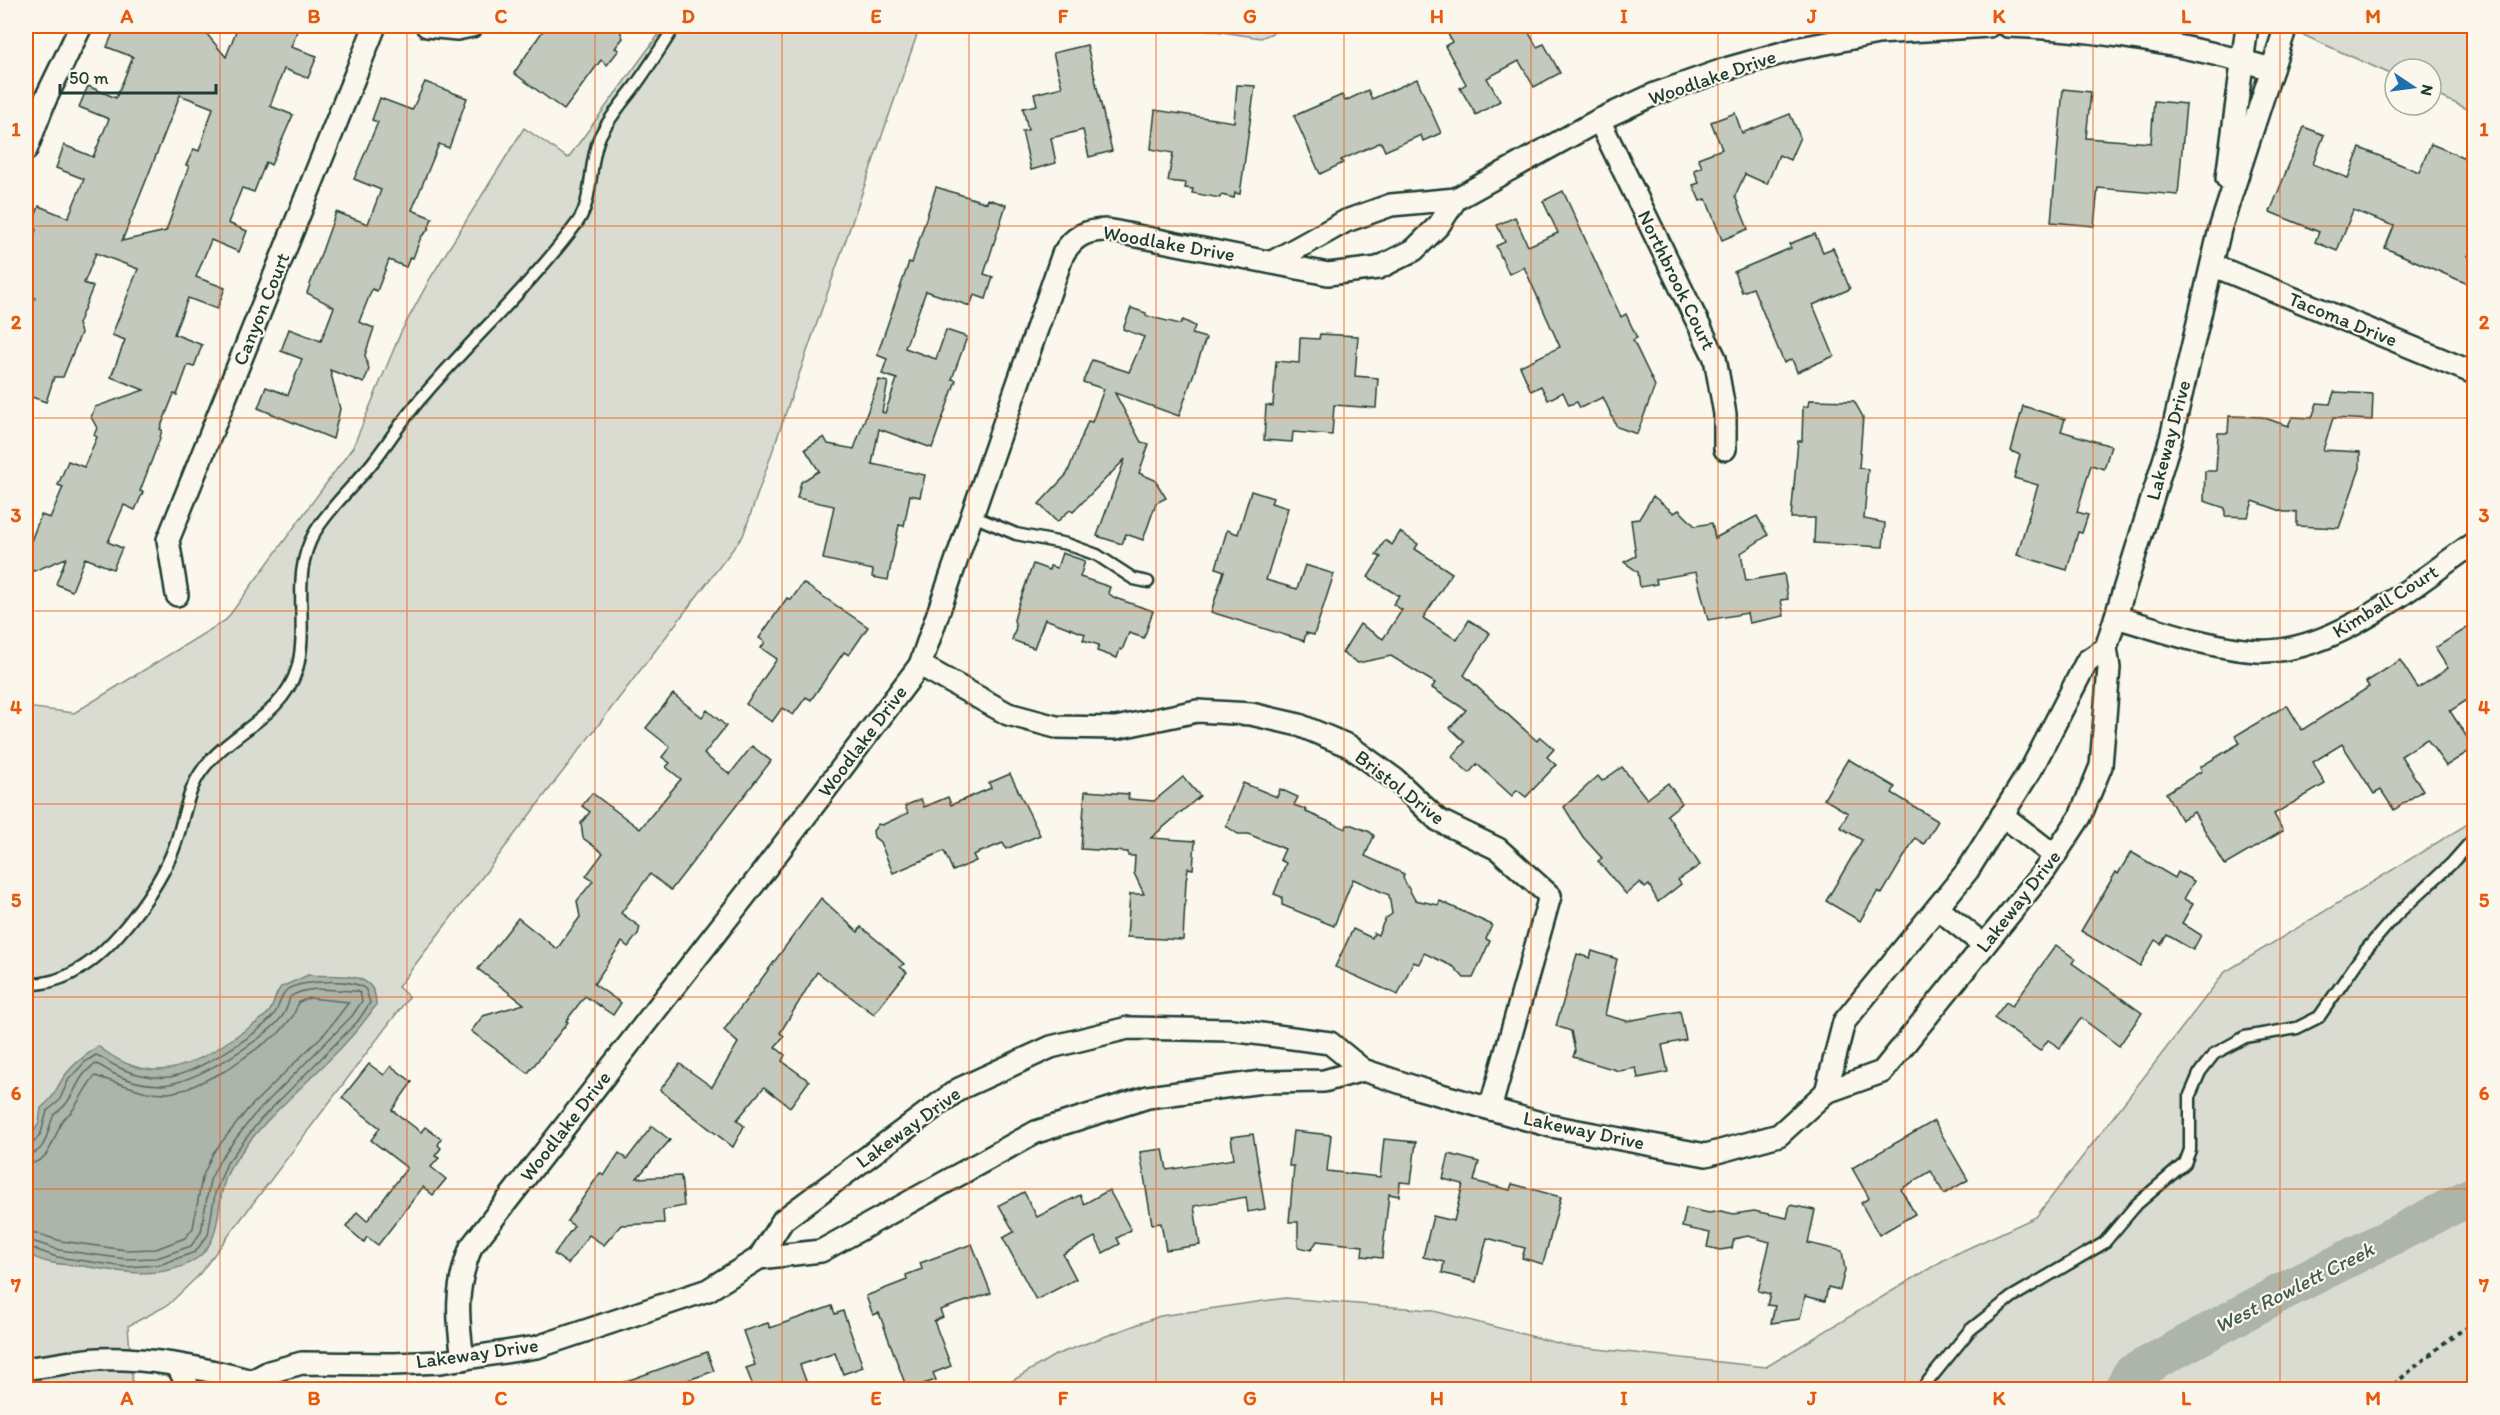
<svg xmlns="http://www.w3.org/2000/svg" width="2500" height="1415" viewBox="0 0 2500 1415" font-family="Itim,sans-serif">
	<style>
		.green { fill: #dbdcd1; stroke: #7d8c82; stroke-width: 1.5 }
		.water { fill: #adb4aa; stroke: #74847b; stroke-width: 1.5 }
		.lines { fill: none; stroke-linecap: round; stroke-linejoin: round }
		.shore { stroke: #586d63; stroke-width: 1.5 }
		.river { stroke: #adb4aa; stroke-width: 38 }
		.building { fill: #c4c9be; stroke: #1f3d34; stroke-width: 1.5; fill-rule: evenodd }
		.service-casing { stroke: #1f3d34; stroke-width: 15 }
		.minor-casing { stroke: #1f3d34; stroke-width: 26 }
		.path { stroke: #1f3d34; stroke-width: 4; stroke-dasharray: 4.5 4.5; stroke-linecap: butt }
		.service { stroke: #fbf7ec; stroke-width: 10 }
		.minor { stroke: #fbf7ec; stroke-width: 21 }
		.grid { fill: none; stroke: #e8590c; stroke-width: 1.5; stroke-opacity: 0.55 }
		.labels { text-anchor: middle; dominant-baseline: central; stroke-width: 4.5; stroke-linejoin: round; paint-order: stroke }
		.street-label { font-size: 20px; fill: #1f3d34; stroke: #fbf7ec }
		.water-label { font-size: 21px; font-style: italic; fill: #425b52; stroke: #fbf7ec }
		.neatline { fill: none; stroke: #e8590c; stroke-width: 2 }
		.grid-label { font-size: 20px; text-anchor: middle; font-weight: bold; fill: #e8590c }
	</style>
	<rect width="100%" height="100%" fill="#fbf7ec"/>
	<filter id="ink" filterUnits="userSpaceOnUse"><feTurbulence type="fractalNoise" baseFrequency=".0167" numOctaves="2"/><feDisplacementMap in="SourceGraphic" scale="12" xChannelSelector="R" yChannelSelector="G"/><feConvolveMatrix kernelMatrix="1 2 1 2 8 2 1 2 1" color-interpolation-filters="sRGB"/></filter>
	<g filter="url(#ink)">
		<g class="green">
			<polygon points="665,26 920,26 743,536 398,987 409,997 198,1276 168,1305 128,1326 133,1389 26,1390 26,707 74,713 226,620 353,447 401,332 431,277 524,128 568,158"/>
			<polygon points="1183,26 1288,26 1261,38"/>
			<polygon points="2303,26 2474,26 2474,112 2431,92 2431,69 2395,69 2395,76 2301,34"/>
			<polygon points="2474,820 2474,1389 997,1390 1055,1355 1160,1316 1285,1298 1430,1310 1569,1346 1766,1367 1947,1258 2036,1217 2225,972"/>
		</g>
		<path class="water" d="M308,975C333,978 377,967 376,1005C335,1066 270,1105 231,1167C214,1194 225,1235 200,1256C170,1280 124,1273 89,1267C70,1264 44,1266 28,1253L26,1250V1145L39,1123L41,1108C57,1095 55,1088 66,1074C75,1062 86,1055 98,1046C147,1085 184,1072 232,1039C243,1031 259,1023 269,1012C275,1004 274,995 281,987Z"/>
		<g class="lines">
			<g class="shore">
				<path d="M26,1147L32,1145L41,1133L47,1111L59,1101L69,1079L85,1062L96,1055C103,1057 109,1063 116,1066C131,1074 153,1079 170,1077C197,1072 254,1037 272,1017C280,1009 279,995 288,989C301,980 357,978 366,990L370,1003L358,1021L260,1120L227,1163L215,1193L208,1235L195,1252L159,1265L126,1267L57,1257L26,1246"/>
				<path d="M26,1155C49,1153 46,1129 54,1115C57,1111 62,1109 65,1105C77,1091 78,1074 96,1064C102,1066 107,1070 112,1073C126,1080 145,1085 161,1085C192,1084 262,1042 281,1018C286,1012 288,1005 290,997C308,984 334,991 356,991L360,993L362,1001L352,1016L254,1115L221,1158L210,1180L201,1232L191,1246L157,1258L126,1259L59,1250L26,1239"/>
				<path d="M26,1164C51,1163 53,1138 62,1121C64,1117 70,1114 72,1111C81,1099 85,1087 95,1076L146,1092L169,1093L187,1089L225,1071L279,1033L293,1016L299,1002L309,998L349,1002L326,1032L248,1109L213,1153L202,1178L193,1228L185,1238L156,1249L126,1250L61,1241L26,1230"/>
			</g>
			<polyline class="river" points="2122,1390 2131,1374 2282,1292 2474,1195"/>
		</g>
		<g class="building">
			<path d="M116,26H178L191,31L199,30L206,33L226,57L238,26H299L291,47L317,56L308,78L284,69L270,106L293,115L271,165L266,162L254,192L242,188L228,223L247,231L239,252L211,240L196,277L225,288L217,309L188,298L174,334L202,345L194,367L188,365L177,395L174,394L160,429L162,430L159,441L140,491L143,492L135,510L124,505L108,542L122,548L113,569L85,558L72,591L56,584L66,558L34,571L26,567V554L41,515L50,518L63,487L58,485L68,461L84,467L97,437L94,435L97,428L91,417L95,407L144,390L111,377L125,340L112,335L138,269L96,253L84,283L93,287L78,324L81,333L63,377H54L46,402L26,395V320L35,298L26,294V256L36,230L31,228L39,206L68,218L84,179L56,168L64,145L93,157L109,119L79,107L88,86L116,98L133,57L107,47ZM180,95L213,108L199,151L194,149L186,165L189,166L166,231L122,241Z"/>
			<polygon points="546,26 614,26 619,28 623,38 615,48 619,50 607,65 601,60 564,110 514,73"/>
			<polygon points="1464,26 1468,26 1472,32 1482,26 1525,26 1537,47 1544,44 1560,73 1534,87 1519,61 1487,78 1500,101 1476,115 1460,88 1466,84 1445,46 1452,42 1448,34"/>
			<polygon points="1087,45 1112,151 1089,157 1083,130 1051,138 1056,163 1031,170 1022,131 1028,130 1023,108 1037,105 1034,94 1062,87 1053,53"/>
			<polygon points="1417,79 1441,133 1423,141 1421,135 1385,151 1381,142 1341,160 1343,163 1320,174 1294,116 1342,95 1345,101 1368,90 1372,99"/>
			<polygon points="425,82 467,98 449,148 439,144 412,210 432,218 428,230 421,237 413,258 410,257 406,267 389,260 377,291 372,289 359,322 374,328 365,355 369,369 364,383 330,370 340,409 333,439 258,408 266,387 288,395 302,359 281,351 289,329 321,341 334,307 307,293 336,212 368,224 369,221 381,190 354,179 378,122 372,120 380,98 412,110"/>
			<polygon points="1237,85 1255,86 1240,194 1235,193 1234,198 1221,195 1220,198 1192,193 1193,189 1185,188 1186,183 1168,181 1173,153 1151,149 1155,110 1234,122"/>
			<polygon points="2063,89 2091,92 2086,138 2151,143 2154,101 2186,104 2178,195 2098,188 2094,226 2051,222"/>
			<polygon points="1735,113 1742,133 1790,114 1800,137 1790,160 1779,155 1767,184 1745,174 1735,196 1748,229 1722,240 1706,199 1700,201 1693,185 1699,183 1694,170 1702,167 1698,158 1722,149 1711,122"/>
			<polygon points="2304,127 2324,135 2313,164 2348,178 2360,148 2419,172 2431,144 2475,162 2475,240 2468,256 2475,258 2475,287 2385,248 2394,226 2353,210 2337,251 2315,242 2319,232 2270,212"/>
			<polygon points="936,187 987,203 988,199 1006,205 984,274 993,277 986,299 974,295 970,306 926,291 905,348 936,359 946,330 967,337 952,379 956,380 932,448 879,429 872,464 925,475 920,497 910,495 904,526 899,525 888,580 872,577 873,570 823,559 834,506 797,498 801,482 819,471 805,449 824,437 828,444 854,449 879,380 888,382 882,412 885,413 897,379 882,374 887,359 877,355 909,262 912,263"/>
			<polygon points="1563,191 1621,317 1626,314 1637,338 1633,340 1655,386 1637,434 1617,427 1603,397 1580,408 1577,402 1569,405 1563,392 1548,400 1541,386 1531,391 1520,366 1560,347 1524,267 1509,274 1496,246 1505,242 1497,225 1515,217 1528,246 1558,233 1543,201"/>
			<polygon points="1815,234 1823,252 1833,248 1850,289 1813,305 1834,356 1797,372 1792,359 1784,363 1753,288 1742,292 1734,272 1791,248 1789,244"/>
			<polygon points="1131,308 1146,313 1146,316 1180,324 1183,320 1195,326 1192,334 1206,338 1179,416 1115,393 1141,442 1149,444 1139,473 1155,480 1166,498 1156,503 1143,540 1126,534 1122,544 1097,536 1125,459 1073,512 1070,510 1057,522 1039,504 1067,474 1088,421 1092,422 1104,389 1083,382 1092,360 1129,372 1144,337 1123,329"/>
			<polygon points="1320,334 1358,336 1355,376 1378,378 1376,408 1334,405 1332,435 1293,432 1292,442 1264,440 1266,405 1273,406 1276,361 1299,363 1300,338 1319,339"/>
			<polygon points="2334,392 2373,394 2372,420 2333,418 2323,450 2360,452 2360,468 2339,528 2297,526 2297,512 2284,512 2253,501 2248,517 2225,516 2225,508 2204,501 2205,471 2216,471 2218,433 2228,433 2229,416 2262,417 2288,426 2292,417 2312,418 2317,403 2330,404"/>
			<polygon points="1809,400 1854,401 1863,417 1859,468 1868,469 1864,519 1885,523 1883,547 1814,543 1815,518 1791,518 1798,441 1802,441 1803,407 1808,406"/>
			<polygon points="2023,406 2065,419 2061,431 2111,446 2104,469 2091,465 2077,512 2088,515 2082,533 2078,532 2067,570 2017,555 2038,485 2014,478 2020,455 2011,451"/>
			<polygon points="1251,491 1273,498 1271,503 1288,508 1266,580 1297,589 1305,565 1334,574 1314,635 1306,633 1304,641 1211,612 1224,571 1216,568 1227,530 1238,534"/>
			<polygon points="1653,496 1674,513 1679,510 1695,526 1712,523 1715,538 1757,516 1768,535 1741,553 1746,581 1784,574 1788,599 1781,600 1784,616 1749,623 1747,613 1708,620 1696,572 1656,579 1657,584 1640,587 1638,572 1624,562 1636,556 1631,520 1639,519"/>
			<polygon points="1400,532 1418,544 1415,549 1452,573 1423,618 1457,640 1469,620 1490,633 1464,675 1537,741 1540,737 1554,749 1547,757 1556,765 1526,797 1517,790 1512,796 1477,764 1469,773 1452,757 1465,742 1450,728 1466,710 1432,688 1435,683 1391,656 1358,663 1342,653 1360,624 1383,639 1402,610 1393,604 1399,596 1368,577 1381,557 1376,555 1385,540 1392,545"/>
			<polygon points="1062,553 1085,561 1080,577 1110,587 1108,593 1115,598 1153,611 1144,638 1129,633 1122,650 1120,649 1117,658 1097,651 1099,645 1083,640 1085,634 1045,619 1034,648 1012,640 1016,627 1014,620 1018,606 1033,564 1049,570 1050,566 1057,568"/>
			<polygon points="803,583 868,627 849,655 844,652 811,700 806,697 793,715 782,708 772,722 746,704 777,659 761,648 765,642 759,638 787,598 791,600"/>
			<polygon points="2475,623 2475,695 2450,711 2474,748 2446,766 2427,739 2401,756 2423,790 2394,810 2381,790 2374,794 2342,744 2313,762 2325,784 2274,814 2283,831 2225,865 2194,812 2181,820 2166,793 2202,771 2200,767 2240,743 2235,736 2287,705 2302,730 2369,687 2366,682 2400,660 2418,688 2448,668 2435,648"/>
			<polygon points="673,694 702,717 707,710 726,726 704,754 730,774 752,746 771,761 671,890 650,874 621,913 640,927 638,934 628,947 622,942 594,984 621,1003 613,1015 585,996 566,1021 568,1022 528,1073 471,1031 483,1016 524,1004 478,969 518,918 557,949 580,917 577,901 593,881 586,876 603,853 583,838 581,823 590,812 582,806 592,793 640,829 681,779 666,767 670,763 662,757 670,747 646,728"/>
			<polygon points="1848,759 1895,787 1892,793 1938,821 1924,844 1915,838 1882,894 1878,891 1860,921 1826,901 1862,840 1840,827 1848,813 1824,799"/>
			<polygon points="1622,767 1647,799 1668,783 1682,803 1667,815 1700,865 1678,880 1681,884 1658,902 1649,885 1645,888 1640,882 1626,894 1598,861 1602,858 1583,837 1564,807 1598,776 1602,781"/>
			<polygon points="1010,774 1040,835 1006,849 1003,843 973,855 976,861 953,871 944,851 893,873 880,842 874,837 873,831 878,824 882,825 908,813 905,806 921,799 924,807 948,797 951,805 991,788 989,783"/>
			<polygon points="1183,777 1200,796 1151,838 1195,841 1193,869 1188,868 1186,881 1183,940 1127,937 1130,894 1144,894 1134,873 1135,856 1128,856 1128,852 1081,849 1085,791 1129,794 1128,799 1154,801"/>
			<polygon points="1243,783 1277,797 1280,789 1298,797 1294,805 1307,810 1306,812 1346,829 1347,825 1352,825 1370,832 1374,836 1365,856 1404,874 1403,878 1415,900 1438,905 1440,901 1492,925 1486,939 1490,941 1473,978 1464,978 1454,967 1424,953 1419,964 1413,962 1398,995 1335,967 1353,929 1372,938 1374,933 1378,935 1385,919 1392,914 1389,895 1353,879 1334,926 1282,905 1282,897 1274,894 1286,863 1280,860 1285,849 1248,834 1238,834 1226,826"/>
			<polygon points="2131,852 2175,878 2178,872 2194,881 2184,899 2193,904 2182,923 2201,935 2193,950 2167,935 2161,944 2155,940 2140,966 2081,931 2116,872 2118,874"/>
			<polygon points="821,898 858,932 861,927 884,946 904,964 900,967 907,972 874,1014 817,972 780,1033 784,1036 775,1047 785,1055 782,1061 809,1081 790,1107 764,1087 737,1120 744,1126 733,1147 660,1090 680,1064 712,1087 738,1043 724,1030"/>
			<polygon points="2056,945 2075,959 2072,963 2142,1013 2119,1046 2081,1018 2060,1048 2048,1040 2040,1051 1994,1018 2006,1002 2012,1006"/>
			<polygon points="1592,951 1617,959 1605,1015 1627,1021 1680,1011 1686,1040 1662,1045 1668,1072 1638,1078 1636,1068 1619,1071 1573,1057 1575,1051 1571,1031 1556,1026 1577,954 1590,958"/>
			<polygon points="369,1064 384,1075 391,1066 412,1082 392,1110 421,1132 425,1127 441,1139 438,1145 441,1148 435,1156 439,1158 431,1167 446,1179 433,1195 423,1187 378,1245 367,1237 364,1242 346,1227 357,1212 367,1221 407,1168 371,1140 380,1128 342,1098"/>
			<polygon points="1934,1121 1968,1180 1944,1194 1931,1171 1901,1189 1915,1214 1879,1235 1861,1203 1869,1198 1852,1168"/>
			<polygon points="652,1126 670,1140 637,1178 681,1176 684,1206 663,1210 664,1223 621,1225 604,1245 589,1235 568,1264 554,1254 574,1226 567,1221 600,1173 604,1176 619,1153 627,1159"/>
			<polygon points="1293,1131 1331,1135 1327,1171 1380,1177 1384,1139 1416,1142 1411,1183 1400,1182 1399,1196 1389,1194 1382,1258 1362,1256 1363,1246 1317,1241 1311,1250 1298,1247 1298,1222 1289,1222 1294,1166 1289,1166"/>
			<polygon points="1253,1134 1265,1209 1248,1212 1246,1197 1194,1206 1200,1245 1166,1250 1161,1223 1152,1224 1140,1152 1163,1149 1167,1170 1234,1159 1231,1137"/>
			<polygon points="1449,1154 1479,1162 1474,1181 1510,1190 1512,1184 1561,1197 1543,1264 1522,1258 1525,1248 1487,1238 1476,1282 1442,1273 1444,1262 1423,1257 1433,1216 1454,1221 1463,1184 1443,1179"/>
			<polygon points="1109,1190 1131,1230 1117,1238 1120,1244 1103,1253 1095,1237 1063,1254 1076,1279 1036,1300 1003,1238 1014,1232 999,1205 1024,1192 1037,1217 1080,1195 1084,1204"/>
			<polygon points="1790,1205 1815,1210 1808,1243 1842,1251 1845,1270 1840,1290 1828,1287 1825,1301 1805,1296 1800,1319 1771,1323 1775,1306 1767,1305 1770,1294 1758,1291 1770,1242 1748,1236 1734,1239 1732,1248 1720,1250 1707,1247 1710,1233 1682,1227 1686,1208 1709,1213 1721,1211 1734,1214 1754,1211 1787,1218"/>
			<polygon points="972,1244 991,1293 940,1310 943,1317 934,1321 951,1366 933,1373 936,1380 923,1384 925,1389 907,1389 879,1313 873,1315 866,1296 907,1280 906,1275 922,1269 920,1263"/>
			<polygon points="832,1306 835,1314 843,1311 863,1367 843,1374 835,1353 800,1365 809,1389 754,1389 746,1368 755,1365 743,1331 768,1323 770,1328"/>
			<polygon points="707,1352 714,1371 663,1389 610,1389 610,1387"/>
		</g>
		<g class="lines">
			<g class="service-casing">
				<g id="service">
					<polyline points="973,516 1016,534 1067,544 1097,555 1134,579 1148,582"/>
					<path d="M26,985C44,984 62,980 78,970C115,948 159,888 174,848C184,822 186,791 203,769C231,731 282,718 297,669C310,623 289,576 315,532C330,507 354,486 373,462C390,440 405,416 424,395C474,337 531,285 577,223C594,200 588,163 600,136C609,118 623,102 635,86C649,67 662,46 675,26"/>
					<polyline points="1921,1390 1970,1330 2012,1297 2104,1243 2137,1204 2185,1163 2190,1150 2190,1095 2200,1072 2214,1054 2245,1037 2297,1028 2319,1017 2365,951 2396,915 2451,864 2474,838"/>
				</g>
			</g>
			<g class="minor-casing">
				<g id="minor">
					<polyline points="427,26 457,29 472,26"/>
					<path d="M2008,26C2098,29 2185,44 2272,69"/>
					<polyline points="1599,120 1715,358 1725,414 1725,449"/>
					<polyline points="26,150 45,100 81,26"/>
					<polyline points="2227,178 2247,26"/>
					<polyline points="1274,261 1346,221 1391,205 1456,199 1599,120 1655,94 1729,68 1796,49 1878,33 1989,26"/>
					<polyline points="2212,265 2474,373"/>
					<polyline points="177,595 168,540 375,26"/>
					<path d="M2116,617C2161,630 2210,648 2257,651C2334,655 2414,584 2474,543"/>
					<polyline points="920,665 1008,714 1056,727 1116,728 1197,711 1251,714 1299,725 1349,746 1396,780 1438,820 1498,849 1550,896 1490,1109"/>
					<polyline points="2002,815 2055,856"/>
					<polyline points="1937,908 1984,945"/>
					<polyline points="1826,1092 1844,1022 1968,870 2033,766 2087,661 2106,648"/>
					<polyline points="759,1258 783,1220 959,1089 1051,1047 1128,1028 1231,1030 1330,1043 1363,1070 1420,1089 1551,1126 1706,1155 1779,1135 1826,1092 1882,1072 2045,870 2080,817 2101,766 2109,668 2106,648 2171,438 2220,229 2286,26"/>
					<path d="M463,1359C457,1316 455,1288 471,1247L747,893L920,665L1063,254C1074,236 1086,230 1107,230L1328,274L1378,268L1414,250L1439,225L1456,199"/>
					<polyline points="177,1365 190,1390"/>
					<path d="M26,1368C50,1367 74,1360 98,1359C150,1357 203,1368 252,1381"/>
					<polyline points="245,1390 252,1381 269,1372 302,1363 394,1364 441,1362 537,1347 708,1290 759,1258 821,1251 1036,1132 1148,1097 1262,1082 1324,1081 1363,1070"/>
				</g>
			</g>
			<polyline class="path" points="2387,1390 2454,1335 2474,1324"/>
			<use href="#service" class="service"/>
			<use href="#minor" class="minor"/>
		</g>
	</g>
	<path class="grid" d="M220,26V1390M407,26V1390M595,26V1390M782,26V1390M969,26V1390M1156,26V1390M1344,26V1390M1531,26V1390M1718,26V1390M1905,26V1390M2093,26V1390M2280,26V1390M26,226H2474M26,418H2474M26,611H2474M26,804H2474M26,997H2474M26,1189H2474"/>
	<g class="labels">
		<g class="street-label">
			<text transform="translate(1712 77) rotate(-19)">Woodlake Drive</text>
			<text transform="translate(1169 243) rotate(10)">Woodlake Drive</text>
			<text transform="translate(1677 280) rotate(64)">Northbrook Court</text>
			<text transform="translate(261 309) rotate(-68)">Canyon Court</text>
			<text transform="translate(2343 319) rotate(22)">Tacoma Drive</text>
			<text transform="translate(2168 440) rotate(-75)">Lakeway Drive</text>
			<text transform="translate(2385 601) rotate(-32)">Kimball Court</text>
			<text transform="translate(862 741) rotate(-53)">Woodlake Drive</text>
			<text transform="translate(1400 787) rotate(38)">Bristol Drive</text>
			<text transform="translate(2018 901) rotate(-52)">Lakeway Drive</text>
			<text transform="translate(565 1126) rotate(-52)">Woodlake Drive</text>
			<text transform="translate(908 1127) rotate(-36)">Lakeway Drive</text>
			<text transform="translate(1584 1130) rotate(12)">Lakeway Drive</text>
			<text transform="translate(477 1353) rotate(-8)">Lakeway Drive</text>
		</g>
		<g class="water-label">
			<text transform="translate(2294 1287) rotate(-27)">West Rowlett Creek</text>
		</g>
	</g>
	<rect width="2500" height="1415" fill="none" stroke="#fbf7ec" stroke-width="66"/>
	<g transform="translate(2413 87) rotate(103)"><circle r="28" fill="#fbf7ec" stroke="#a3ada2" stroke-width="1.5"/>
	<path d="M0-4.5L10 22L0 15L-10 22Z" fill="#1f6fb2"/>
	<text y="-9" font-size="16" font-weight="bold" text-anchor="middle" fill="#1f3d34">N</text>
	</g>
	<path d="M60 84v9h156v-9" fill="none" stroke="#1f3d34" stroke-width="3"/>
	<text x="69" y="84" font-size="18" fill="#1f3d34" stroke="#fbf7ec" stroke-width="4.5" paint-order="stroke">50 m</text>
	<rect x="33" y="33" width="2434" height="1349" class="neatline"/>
	<g class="grid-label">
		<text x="127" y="23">A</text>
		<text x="314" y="23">B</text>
		<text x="501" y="23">C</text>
		<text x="688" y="23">D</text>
		<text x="876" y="23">E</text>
		<text x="1063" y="23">F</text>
		<text x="1250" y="23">G</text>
		<text x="1437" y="23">H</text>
		<text x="1624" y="23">I</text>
		<text x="1812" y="23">J</text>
		<text x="1999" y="23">K</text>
		<text x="2186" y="23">L</text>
		<text x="2373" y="23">M</text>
		<text x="16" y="136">1</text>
		<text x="2484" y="136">1</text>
		<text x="16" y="329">2</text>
		<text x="2484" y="329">2</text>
		<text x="16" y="522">3</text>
		<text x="2484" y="522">3</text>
		<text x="16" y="714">4</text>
		<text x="2484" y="714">4</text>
		<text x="16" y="907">5</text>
		<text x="2484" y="907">5</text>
		<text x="16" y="1100">6</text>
		<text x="2484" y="1100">6</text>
		<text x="16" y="1292">7</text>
		<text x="2484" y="1292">7</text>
		<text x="127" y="1405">A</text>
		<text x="314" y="1405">B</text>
		<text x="501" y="1405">C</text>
		<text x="688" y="1405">D</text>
		<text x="876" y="1405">E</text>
		<text x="1063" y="1405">F</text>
		<text x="1250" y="1405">G</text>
		<text x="1437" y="1405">H</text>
		<text x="1624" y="1405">I</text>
		<text x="1812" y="1405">J</text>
		<text x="1999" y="1405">K</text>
		<text x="2186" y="1405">L</text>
		<text x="2373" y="1405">M</text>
	</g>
</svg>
